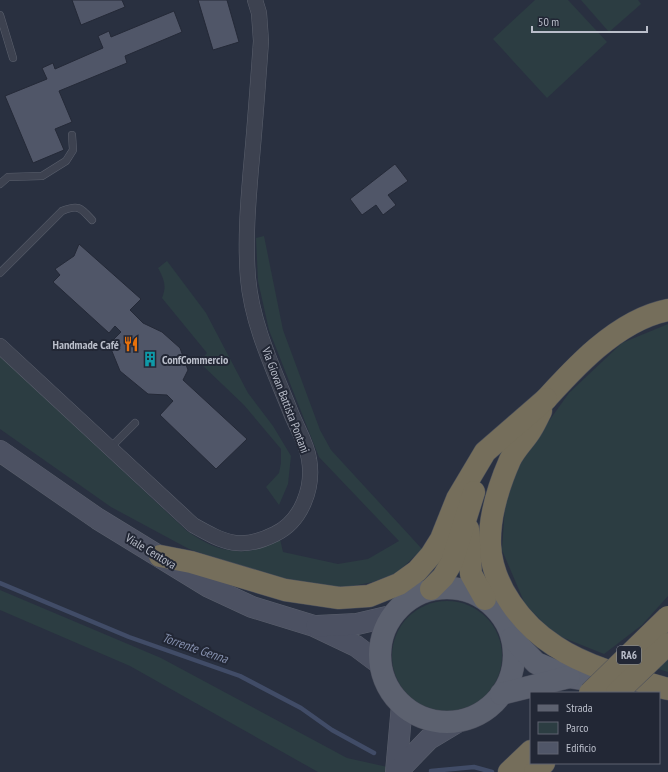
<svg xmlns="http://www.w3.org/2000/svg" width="668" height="772" viewBox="0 0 668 772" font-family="'PT Sans Narrow',sans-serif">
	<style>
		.green { fill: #2c3d42 }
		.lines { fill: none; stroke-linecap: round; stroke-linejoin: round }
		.stream { stroke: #414c67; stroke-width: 4.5 }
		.building { fill: #505668; stroke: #242937 }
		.lane-casing { stroke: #5b606d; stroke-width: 8 }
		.street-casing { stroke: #5b606d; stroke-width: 16 }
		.secondary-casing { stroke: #5b606d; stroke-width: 22 }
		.primary-casing { stroke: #474b59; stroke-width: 23 }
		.highway-casing { stroke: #484d5a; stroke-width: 23 }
		.lane { stroke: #3d4250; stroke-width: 7 }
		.street { stroke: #3d4250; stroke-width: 15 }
		.secondary { stroke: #4c5162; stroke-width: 21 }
		.primary { stroke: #5c616f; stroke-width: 22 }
		.highway { stroke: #756e5b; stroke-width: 22 }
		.highway-bridge-casing { stroke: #484d5a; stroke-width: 23; stroke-linecap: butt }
		.highway-bridge { stroke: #756e5b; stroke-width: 22 }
		.labels { text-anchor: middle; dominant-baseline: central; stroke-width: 4; stroke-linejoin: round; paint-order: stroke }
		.shield { fill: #222735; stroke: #8c919d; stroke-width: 1 }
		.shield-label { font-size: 11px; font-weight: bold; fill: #babeca }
		.poi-label { font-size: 12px; font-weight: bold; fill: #babeca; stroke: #222735; text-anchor: end }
		.street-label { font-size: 12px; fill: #babeca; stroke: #222735 }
		.water-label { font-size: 13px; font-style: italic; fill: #8590ae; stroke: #222735 }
	</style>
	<rect width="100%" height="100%" fill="#293040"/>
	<g class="green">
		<polygon points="535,0 568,0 607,42 547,98 493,39"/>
		<polygon points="581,0 638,0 641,4 609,32"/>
		<path d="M264,236L283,330L320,430L331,450L422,549L397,573L373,582L343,588L288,582L189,549L111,507L0,429V356L187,531C218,553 246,559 280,539L283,552L338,564L368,559L399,541L319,457L269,330L258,281L256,238Z"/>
		<path d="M167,261L206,313L248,393L273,426L291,456L288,484L279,505L266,487L279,473L281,463V449L244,405L199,362L207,353L162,298C167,286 164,279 158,268Z"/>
		<polygon points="668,324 668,596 642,625 604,654 554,634 525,604 502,550 506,490 526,453 569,393 622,343"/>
		<polygon points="0,590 161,658 347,758 410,772 318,772 130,666 0,610"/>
		<circle cx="447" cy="656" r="55"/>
		<polygon points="668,657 668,672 655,668"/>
	</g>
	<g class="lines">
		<g class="stream">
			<polyline points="0,583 129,637 240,676 301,708 332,730 374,753"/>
			<polyline points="431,771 474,767 492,772"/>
		</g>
	</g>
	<g class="building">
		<polygon points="72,0 122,0 125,7 81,25"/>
		<polygon points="198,0 227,0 239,42 213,50"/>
		<polygon points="174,11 182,32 125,56 127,63 59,91 72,122 55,129 64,150 33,163 5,96 47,79 42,68 53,63 55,69 103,48 98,36 109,31 111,37"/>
		<polygon points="395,164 408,181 388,195 396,205 383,215 376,205 362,215 350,199"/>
		<polygon points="79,244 141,299 130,310 143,323 162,332 180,348 188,370 183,380 247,439 216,469 160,415 173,401 167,395 148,394 120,371 109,344 121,332 115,326 109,333 53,282 60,275 55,269 74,256"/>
	</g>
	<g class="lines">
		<g class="lane-casing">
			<g id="lane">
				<polyline points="0,15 13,58"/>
				<polyline points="0,184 8,177 42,176 66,161 73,150 72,135"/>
				<path d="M0,273L62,211C79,204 81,208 92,220"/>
				<polyline points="110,448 135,423"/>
			</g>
		</g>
		<g class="street-casing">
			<path id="street" d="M0,346L193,525C225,543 241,551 275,534C302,521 314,487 309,459C307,444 297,428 291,413C274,370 252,325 248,278C245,241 248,204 251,168C255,126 258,83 261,41L259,13L255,0"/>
		</g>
		<g class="secondary-casing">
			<g id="secondary">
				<polyline points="0,451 98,519 209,587 252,607 314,626 356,646 380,664"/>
				<polyline points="317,626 357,624 391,616"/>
				<polyline points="396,772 402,705"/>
				<polyline points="397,772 429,739 459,721"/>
			</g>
		</g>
		<g class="primary-casing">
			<g id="primary">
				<circle cx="447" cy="655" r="67"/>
				<polyline points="512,638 536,663 569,677 618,685"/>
				<polyline points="501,694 569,677"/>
			</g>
		</g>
		<g class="highway-casing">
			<g id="highway">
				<path d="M537,409C571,371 616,320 668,310"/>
				<path d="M541,411C538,417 535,424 531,430C525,440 515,449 510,460C499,485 489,517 490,545C492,586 522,625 555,646C586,667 632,679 668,689"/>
				<polyline points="468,529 471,574 485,599"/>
				<polyline points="160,556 191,562 285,590 339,598 369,596 399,584 417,571 431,555 441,539 457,499 485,452 546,399"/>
				<polyline points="431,589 443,577 452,562 474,492"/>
				<polyline points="509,772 531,751"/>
				<polyline points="535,772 544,763"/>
			</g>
		</g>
		<use href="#lane" class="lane"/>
		<use href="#street" class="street"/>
		<use href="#secondary" class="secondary"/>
		<use href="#primary" class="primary"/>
		<use href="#highway" class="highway"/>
		<g class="highway-bridge-casing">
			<g id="highway-bridge">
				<polyline points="590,693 668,617"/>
				<polyline points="617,693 668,644"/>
			</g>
		</g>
		<use href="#highway-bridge" class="highway-bridge"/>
	</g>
	<defs>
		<g id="restaurant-bare" transform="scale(1.2)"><path d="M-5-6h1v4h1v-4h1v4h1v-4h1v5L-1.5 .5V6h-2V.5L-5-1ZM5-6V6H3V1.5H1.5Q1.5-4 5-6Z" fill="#e8710a" stroke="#222735" stroke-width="2.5" paint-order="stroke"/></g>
		<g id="building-bare" transform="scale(1.2)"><path d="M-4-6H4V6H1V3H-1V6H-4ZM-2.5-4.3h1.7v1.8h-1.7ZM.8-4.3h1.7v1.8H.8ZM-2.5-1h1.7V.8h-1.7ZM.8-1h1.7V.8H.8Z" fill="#0f9aa8" stroke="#222735" stroke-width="2.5" paint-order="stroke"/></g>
	</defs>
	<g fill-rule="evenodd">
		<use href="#restaurant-bare" x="131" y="344"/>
		<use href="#building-bare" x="150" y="359"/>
	</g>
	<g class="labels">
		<rect class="shield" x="617" y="646" width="24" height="18" rx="3"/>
		<g class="shield-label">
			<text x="629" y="655">RA6</text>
		</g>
		<g class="poi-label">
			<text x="119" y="344">Handmade Café</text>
			<text x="162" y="359" text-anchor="start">ConfCommercio</text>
		</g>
		<g class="street-label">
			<text transform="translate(286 400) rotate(69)">Via Giovan Battista Pontani</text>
			<text transform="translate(151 551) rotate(31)">Viale Centova</text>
		</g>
		<g class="water-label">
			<text transform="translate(195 648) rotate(19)">Torrente Genna</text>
		</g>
	</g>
	<rect x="530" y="692" width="130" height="72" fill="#222735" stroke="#5f6371"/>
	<rect x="538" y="705" width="20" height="6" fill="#5c616f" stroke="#5f6371"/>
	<text x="566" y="712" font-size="12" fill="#babeca">Strada</text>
	<rect x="538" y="722" width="20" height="12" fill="#2c3d42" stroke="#5f6371"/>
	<text x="566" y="732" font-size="12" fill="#babeca">Parco</text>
	<rect x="538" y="742" width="20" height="12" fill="#505668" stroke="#5f6371"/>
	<text x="566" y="752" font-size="12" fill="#babeca">Edificio</text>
	<path d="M532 26v6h115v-6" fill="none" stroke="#babeca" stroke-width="2"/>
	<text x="538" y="26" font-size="12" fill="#babeca" stroke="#222735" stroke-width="3" paint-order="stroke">50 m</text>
</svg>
